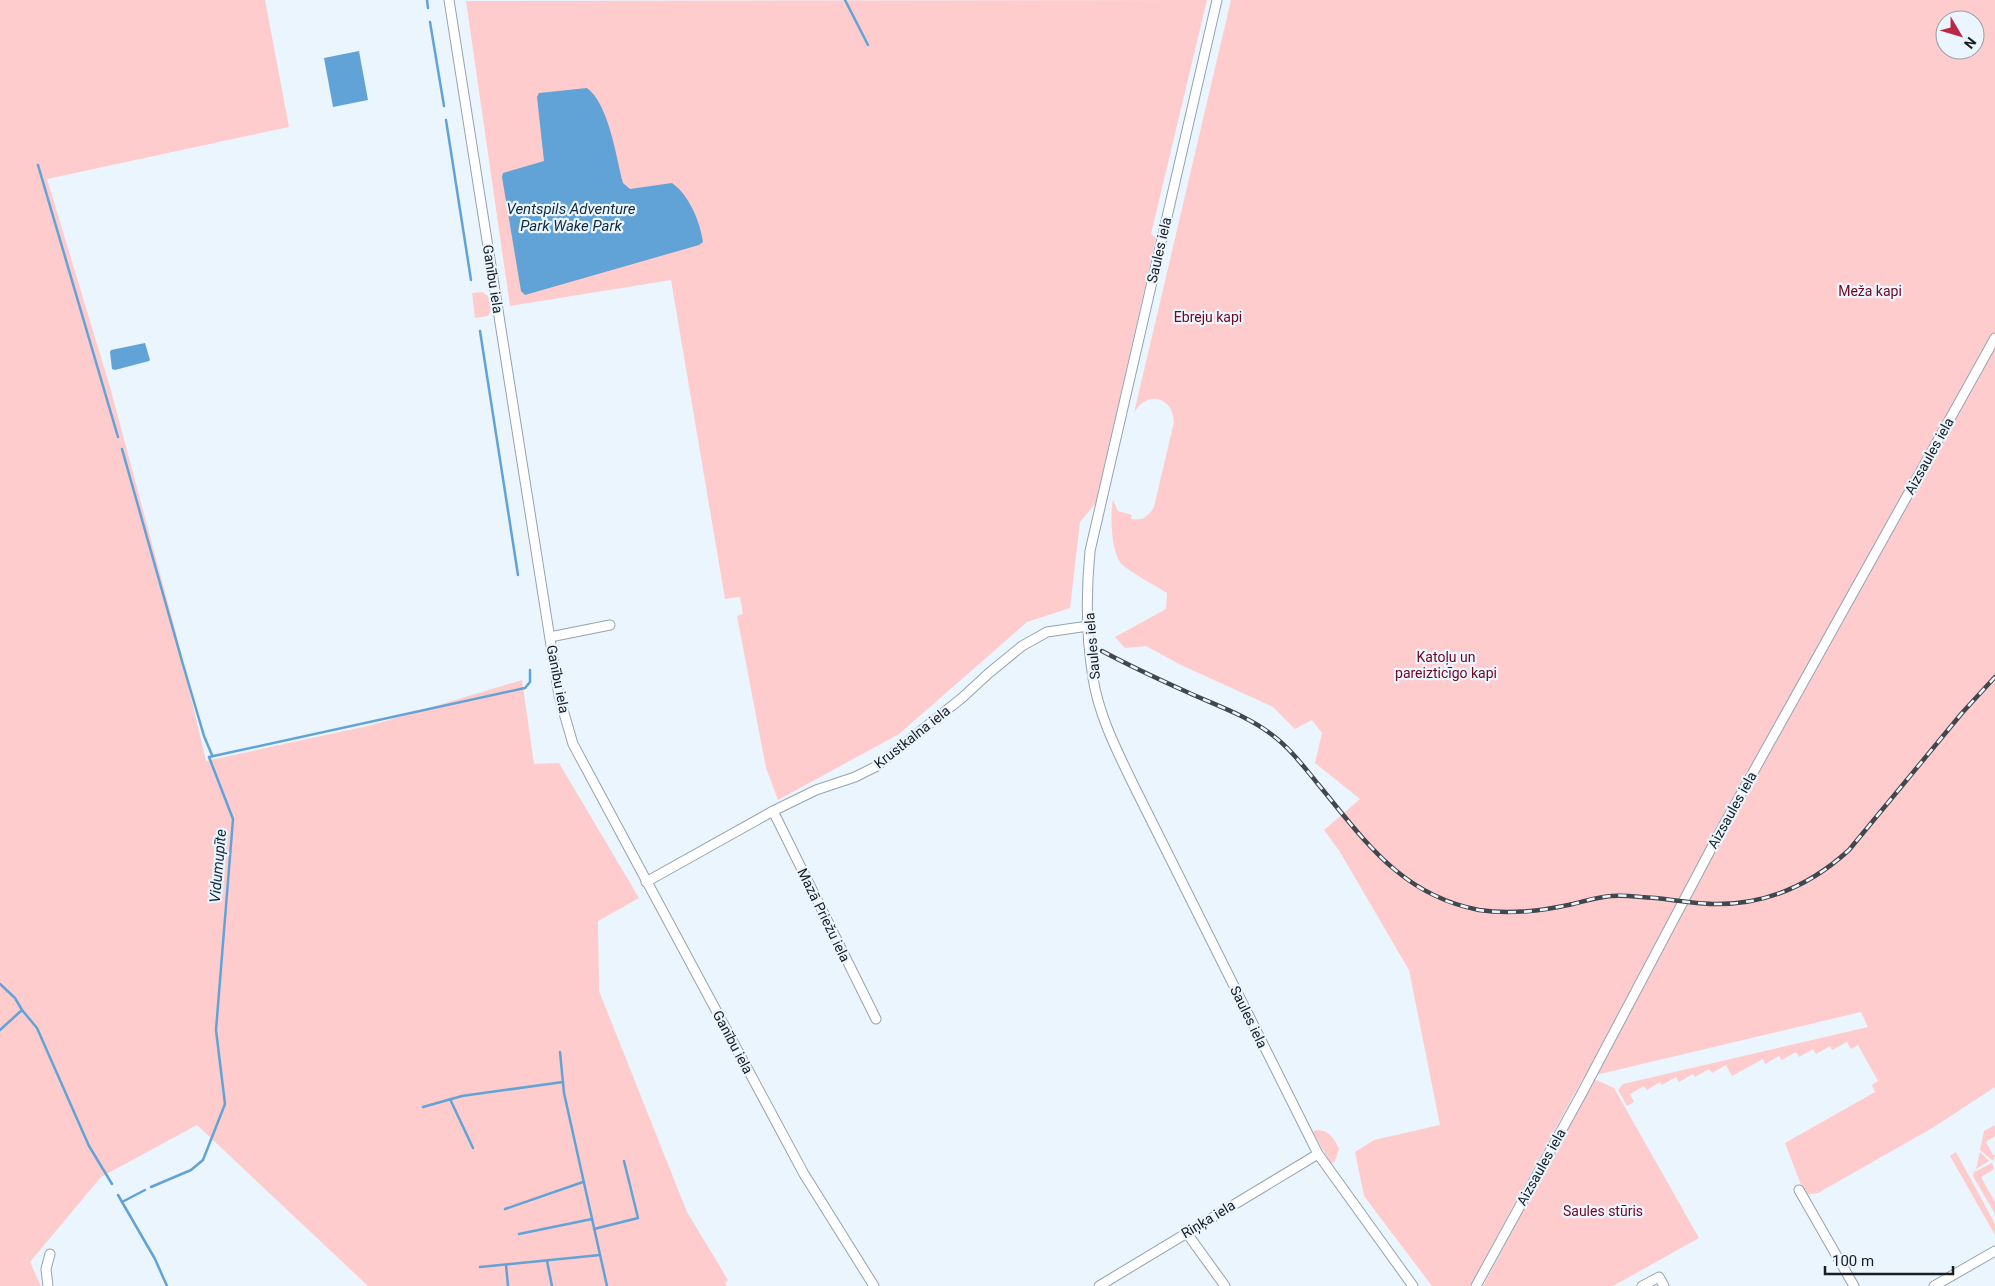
<svg xmlns="http://www.w3.org/2000/svg" width="1995" height="1286" viewBox="0 0 1995 1286" font-family="Roboto,sans-serif">
	<style>
		.green { fill: #ffcccd; fill-rule: evenodd }
		.water { fill: #61a3d7 }
		.lines { fill: none; stroke-linecap: round; stroke-linejoin: round }
		.stream { stroke: #61a3d7; stroke-width: 2.5 }
		.minor-casing { stroke: #94a3b1; stroke-width: 11 }
		.minor { stroke: #fff; stroke-width: 9 }
		.rail-casing { stroke: #40474d; stroke-width: 4.5 }
		.rail { stroke: #ebf5fe; stroke-width: 2.5; stroke-dasharray: 8; stroke-linecap: butt }
		.labels { text-anchor: middle; dominant-baseline: central; stroke-width: 4.5; stroke-linejoin: round; paint-order: stroke }
		.street-label { font-size: 14px; fill: #181e23; stroke: #ebf5fe }
		.park-label { font-size: 14px; fill: #6f0720; stroke: #ebf5fe }
		.water-label { font-size: 15px; font-style: italic; fill: #0f2b41; stroke: #ebf5fe }
	</style>
	<rect width="100%" height="100%" fill="#ebf5fe"/>
	<g class="green">
		<polygon points="0,0 265,0 289,127 47,179 110,387 176,633 206,761 372,725 522,680 534,764 559,763 639,898 598,921 599,991 687,1212 728,1280 725,1283 727,1286 368,1286 197,1125 101,1177 30,1262 41,1286 0,1286"/>
		<polygon points="1207,0 1151,234 1156,238 1096,503 1080,522 1070,608 1027,622 899,734 778,800 766,768 737,616 743,614 740,597 725,599 671,280 510,306 466,1"/>
		<path d="M1231,0H1995V1087L1934,1127L1818,1193L1805,1195L1785,1143L1875,1092L1872,1085L1878,1081L1858,1045L1851,1049L1847,1042L1832,1050L1830,1046L1816,1054L1813,1049L1799,1057L1796,1052L1782,1060L1779,1056L1765,1064L1763,1059L1732,1076L1726,1065L1712,1073L1709,1069L1695,1077L1693,1074L1679,1082L1676,1077L1662,1085L1660,1082L1647,1090L1644,1086L1630,1094L1634,1102L1627,1106L1618,1090L1623,1084L1868,1027L1861,1012L1583,1078L1470,1286H1432L1364,1196L1355,1152L1374,1140L1440,1125L1409,970L1340,852L1324,830L1360,799L1315,763L1322,733L1312,720L1295,729L1273,707L1181,665L1146,646L1125,648L1115,637L1166,609L1167,593C1158,587 1124,569 1120,562C1111,548 1110,515 1113,500L1118,511L1132,515L1131,519C1143,521 1148,517 1154,507L1174,422C1173,396 1146,390 1134,413ZM1945,20H1975V50H1945Z"/>
		<polygon points="482,292 488,296 492,309 488,316 475,318 472,293"/>
		<polygon points="1594,1079 1614,1088 1699,1238 1613,1286 1483,1286"/>
		<polygon points="1995,1125 1995,1136 1986,1142 1993,1155 1995,1155 1993,1161 1980,1150 1984,1131"/>
		<path d="M1316,1130C1329,1130 1334,1138 1339,1149L1335,1161L1331,1164L1313,1132Z"/>
		<polygon points="1956,1152 1995,1224 1995,1235 1950,1156"/>
		<polygon points="1980,1152 1989,1161 1976,1169"/>
		<polygon points="1992,1163 1994,1169 1981,1177 1995,1202 1995,1214 1973,1176 1974,1172"/>
	</g>
	<g class="water">
		<polygon points="359,51 368,100 333,107 324,58"/>
		<path d="M587,88C609,104 616,157 623,183L630,189L672,183C689,195 700,221 703,242L699,245L525,295L521,291L502,177L503,173L544,161L537,97L539,93Z"/>
		<polygon points="145,343 150,360 149,361 115,370 112,369 110,352 111,350"/>
	</g>
	<g class="lines">
		<g class="stream">
			<polyline points="427,0 428,8"/>
			<polyline points="845,0 868,45"/>
			<polyline points="430,22 444,106"/>
			<polyline points="446,120 471,280"/>
			<polyline points="38,165 118,437"/>
			<polyline points="480,331 518,575"/>
			<polyline points="122,449 182,661 204,736 212,755"/>
			<polyline points="0,984 15,998 22,1010 37,1028 89,1146 112,1184"/>
			<polyline points="0,1030 22,1010"/>
			<polyline points="560,1052 564,1093 607,1286"/>
			<polyline points="450,1099 473,1148"/>
			<polyline points="423,1107 462,1096 563,1082"/>
			<polyline points="151,1187 191,1170 203,1160 225,1104 216,1030 233,819 209,757 525,688 530,682 530,670"/>
			<polyline points="118,1195 155,1259 167,1286"/>
			<polyline points="122,1202 145,1190"/>
			<polyline points="505,1209 583,1182"/>
			<polyline points="594,1229 638,1218 624,1161"/>
			<polyline points="519,1234 592,1219"/>
			<polyline points="547,1261 552,1286"/>
			<polyline points="506,1265 508,1286"/>
			<polyline points="480,1267 600,1255"/>
		</g>
		<g class="minor-casing">
			<g id="minor">
				<polyline points="449,0 559,696 573,744 804,1174 874,1286"/>
				<path d="M1217,0L1090,551C1086,593 1086,636 1093,678C1099,716 1117,751 1134,786L1318,1154L1413,1286"/>
				<polyline points="550,637 610,625"/>
				<polyline points="773,811 876,1019"/>
				<polyline points="646,882 773,811 816,790 855,777 877,766 963,697 989,673 1022,646 1047,632 1088,626"/>
				<polyline points="1799,1190 1854,1286"/>
				<polyline points="1186,1232 1225,1286"/>
				<polyline points="48,1286 46,1269 50,1254"/>
				<polyline points="1099,1286 1318,1154"/>
				<polyline points="1476,1286 1582,1093 1721,830 1995,338"/>
				<polyline points="1642,1286 1659,1277 1664,1286"/>
				<polyline points="1934,1286 1995,1251"/>
			</g>
		</g>
		<use href="#minor" class="minor"/>
		<g class="rail-casing">
			<path id="rail" d="M1102,651C1130,666 1158,679 1187,692C1215,705 1246,715 1271,734C1290,748 1304,767 1318,784C1365,841 1401,895 1479,910C1511,915 1542,911 1573,904C1585,901 1598,897 1611,896C1620,895 1631,896 1641,897C1666,898 1692,904 1717,904C1769,904 1812,884 1849,850L1962,713L1995,677"/>
		</g>
		<use href="#rail" class="rail"/>
	</g>
	<g class="labels">
		<g class="street-label">
			<text transform="translate(1159 250) rotate(-77)">Saules iela</text>
			<text transform="translate(493 279) rotate(81)">Ganību iela</text>
			<text transform="translate(1929 456) rotate(-61)">Aizsaules iela</text>
			<text transform="translate(1092 646) rotate(-95)">Saules iela</text>
			<text transform="translate(558 679) rotate(79)">Ganību iela</text>
			<text transform="translate(912 737) rotate(-38)">Krustkalna iela</text>
			<text transform="translate(1732 810) rotate(-61)">Aizsaules iela</text>
			<text transform="translate(824 915) rotate(64)">Mazā Priežu iela</text>
			<text transform="translate(1249 1017) rotate(64)">Saules iela</text>
			<text transform="translate(733 1042) rotate(62)">Ganību iela</text>
			<text transform="translate(1541 1167) rotate(-61)">Aizsaules iela</text>
			<text transform="translate(1208 1219) rotate(-31)">Riņķa iela</text>
		</g>
		<g class="park-label">
			<text x="1870" y="291">Meža kapi</text>
			<text x="1208" y="317">Ebreju kapi</text>
			<text x="1446" y="657">Katoļu un<tspan x="1446" dy="16">pareizticīgo kapi</tspan></text>
			<text x="1603" y="1211">Saules stūris</text>
		</g>
		<g class="water-label">
			<text x="571" y="209">Ventspils Adventure<tspan x="571" dy="17">Park Wake Park</tspan></text>
			<text transform="translate(218 866) rotate(-85)">Vidumupīte</text>
		</g>
	</g>
	<g transform="translate(1960 35) rotate(128)"><circle r="24" fill="#ebf5fe" stroke="#979fa6"/>
	<path d="M0-4L9 19L0 12L-9 19Z" fill="#ba2943"/>
	<text y="-8" font-size="14" font-weight="bold" text-anchor="middle" fill="#181e23">N</text>
	</g>
	<path d="M1825 1266v8h128v-8" fill="none" stroke="#181e23" stroke-width="2.5"/>
	<text x="1832" y="1266" font-size="15" fill="#181e23" stroke="#ebf5fe" stroke-width="4" paint-order="stroke">100 m</text>
</svg>
